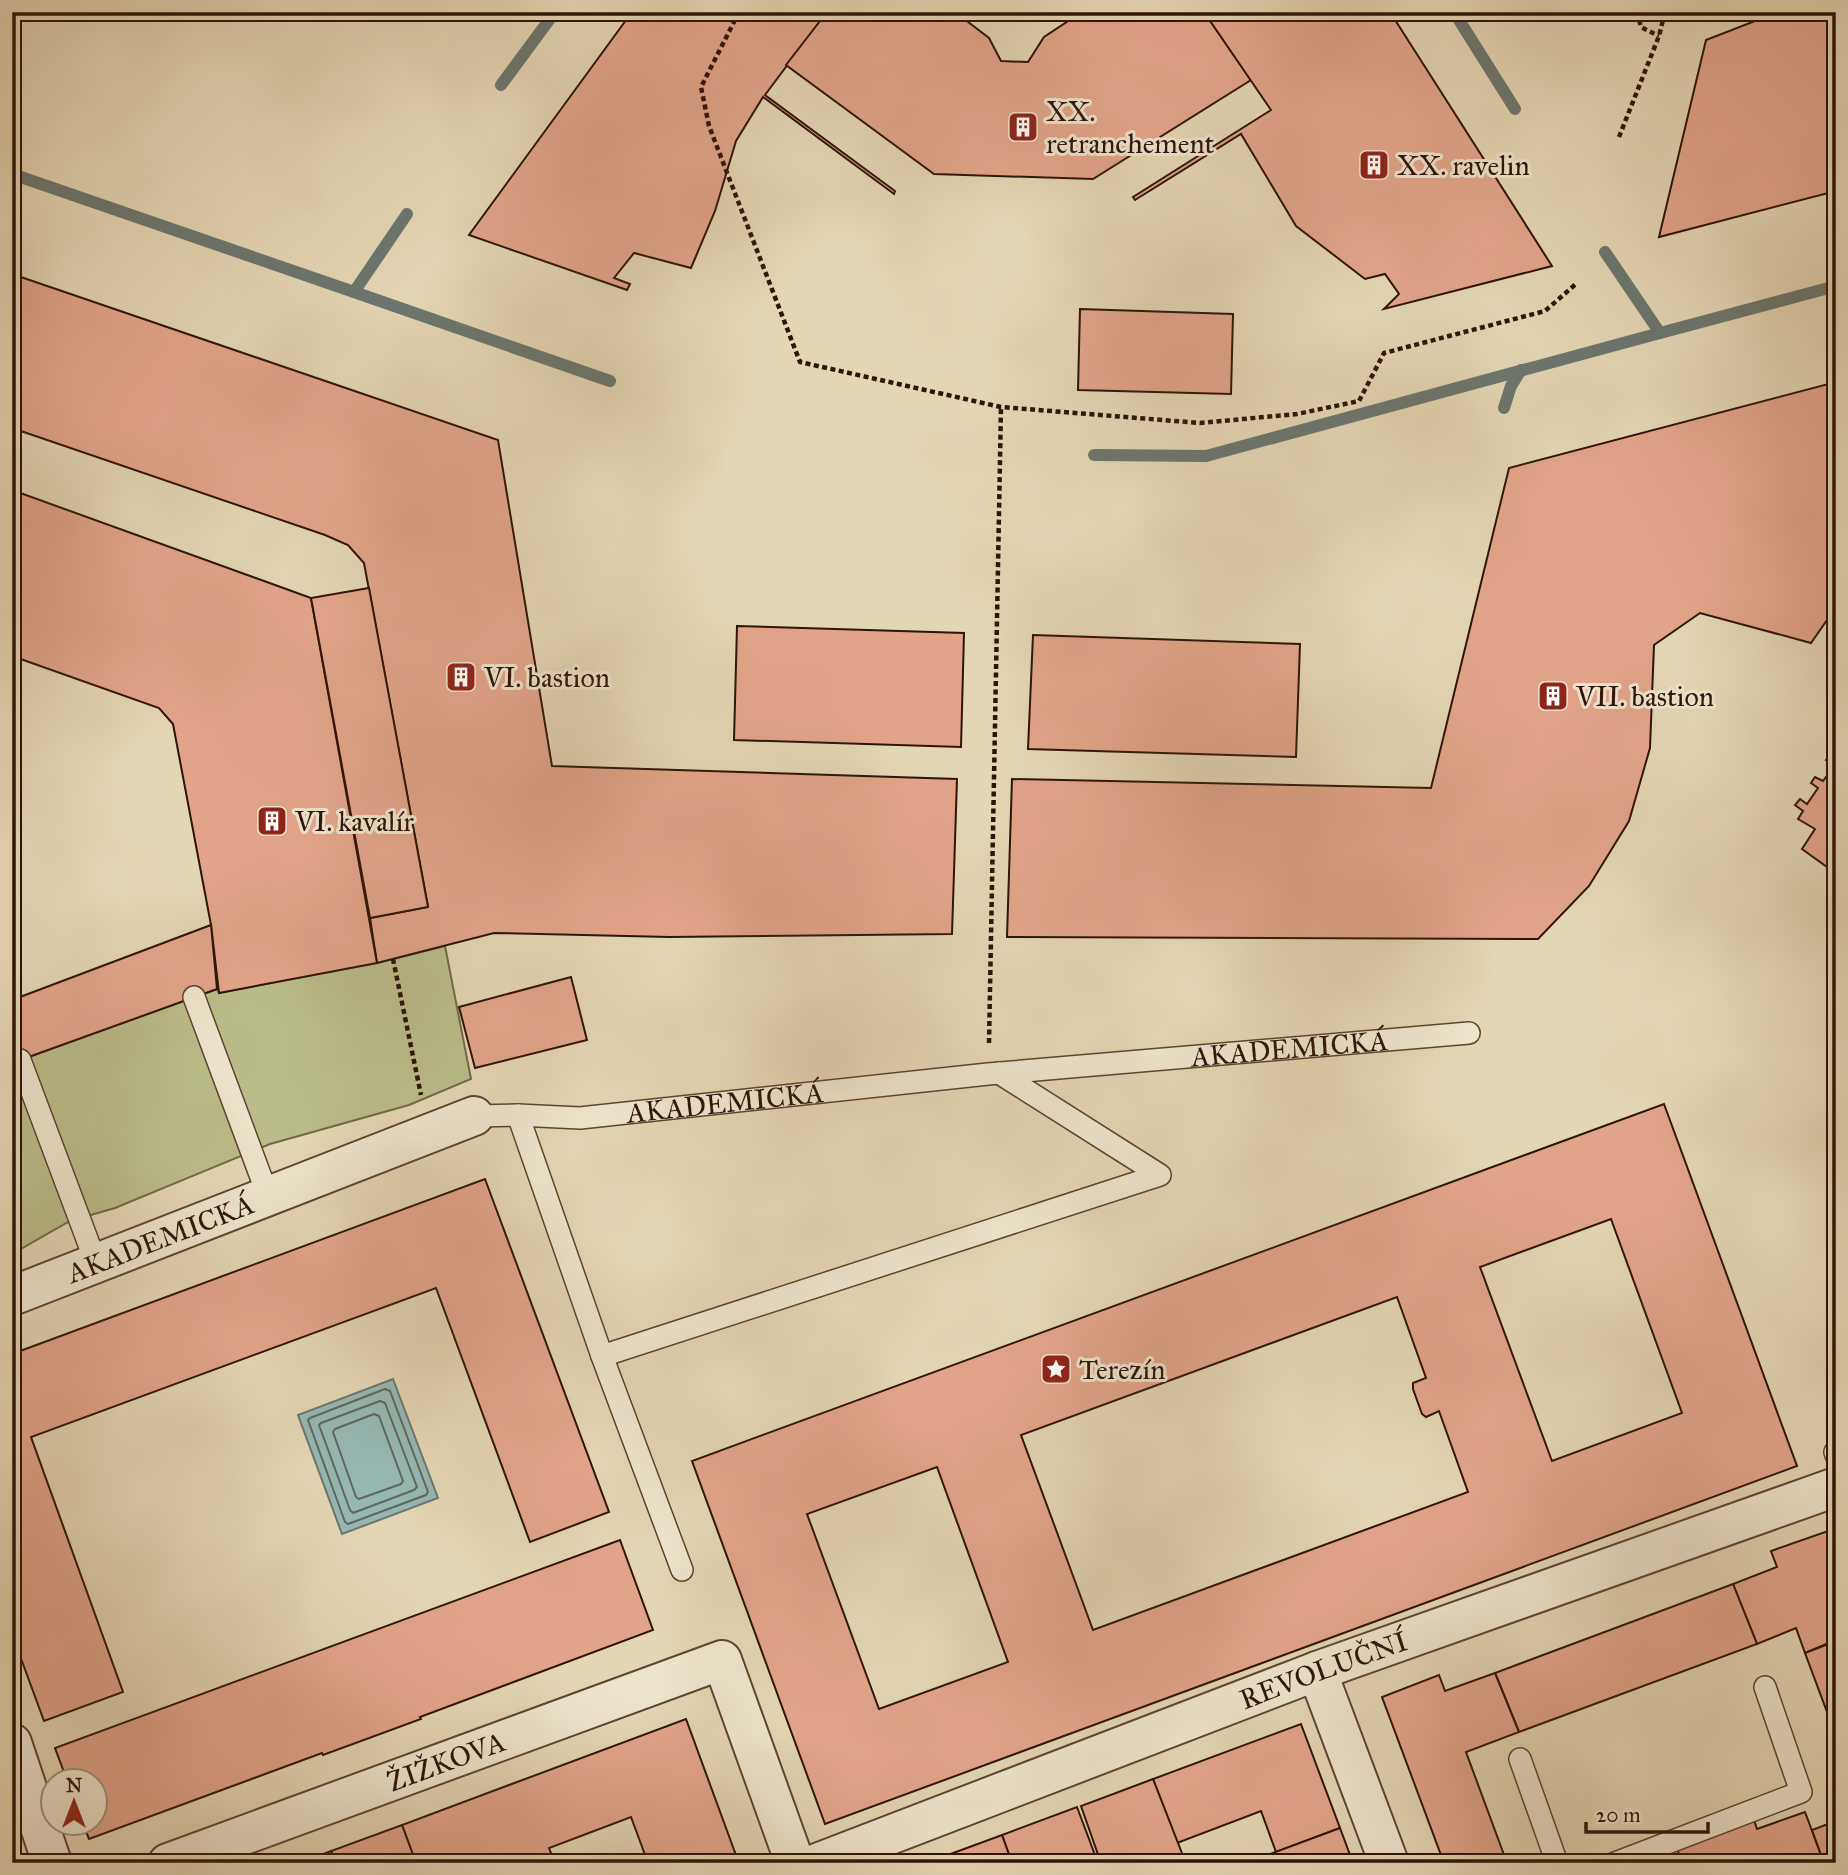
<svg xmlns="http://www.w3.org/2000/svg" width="1848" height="1875" viewBox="0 0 1848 1875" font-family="'IM FELL Great Primer',serif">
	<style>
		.green { fill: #b9bc88; stroke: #746848; stroke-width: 2 }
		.water { fill: #96b8b3; stroke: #6c766f; stroke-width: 2 }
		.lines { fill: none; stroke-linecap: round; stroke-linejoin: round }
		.shore { stroke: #62665e; stroke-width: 2 }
		.stream { stroke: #6c766f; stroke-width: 12 }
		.building { fill: #e2a489; stroke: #2e1409; stroke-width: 2; fill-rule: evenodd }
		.lane-casing { stroke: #5b4433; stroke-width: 24 }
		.street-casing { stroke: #5b4433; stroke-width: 42 }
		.path { stroke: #2e1409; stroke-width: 4.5; stroke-dasharray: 5 3.5; stroke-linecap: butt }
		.lane { stroke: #ede4cd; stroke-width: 21 }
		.street { stroke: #ede4cd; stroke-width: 38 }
		.labels { text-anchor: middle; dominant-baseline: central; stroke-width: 6; stroke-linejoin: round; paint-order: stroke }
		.poi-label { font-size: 28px; fill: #2e1409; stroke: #ede4cd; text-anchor: start }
		.street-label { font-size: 28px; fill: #2e1409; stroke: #ede4cd }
	</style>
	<rect width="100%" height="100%" fill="#e3d6b2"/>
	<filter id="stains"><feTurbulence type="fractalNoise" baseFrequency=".00286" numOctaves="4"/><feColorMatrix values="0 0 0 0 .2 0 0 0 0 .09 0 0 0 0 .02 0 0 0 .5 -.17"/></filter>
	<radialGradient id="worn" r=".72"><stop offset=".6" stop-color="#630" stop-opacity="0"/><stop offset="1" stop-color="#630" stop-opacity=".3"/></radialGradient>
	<polygon class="green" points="445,946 471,1079 409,1105 270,1144 115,1208 70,1221 12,1254 12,1063 217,989 219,993 377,963"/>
	<polygon class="water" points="393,1379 438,1498 342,1534 298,1415"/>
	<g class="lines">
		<g class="shore">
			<polygon points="385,1389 390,1391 428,1492 426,1495 348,1524 345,1522 308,1420 310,1418"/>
			<polygon points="380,1401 385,1403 417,1487 414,1490 353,1513 350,1510 319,1425 321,1423"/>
			<polygon points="374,1414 379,1416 403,1481 401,1484 359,1499 356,1497 333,1432 335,1429"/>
		</g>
		<g class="stream">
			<polyline points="1454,12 1515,109"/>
			<polyline points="501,85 555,12"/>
			<polyline points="12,174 354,292 407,214"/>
			<polyline points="1605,252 1660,333 1836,286"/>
			<polyline points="354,292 610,381"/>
			<polyline points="1504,408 1511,386 1521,370"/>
			<polyline points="1094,455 1206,456 1660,333"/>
		</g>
	</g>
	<g class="building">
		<polygon points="632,12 827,12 765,95 895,191 894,194 763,97 736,141 715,211 691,268 634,253 614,278 630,284 627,290 469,235"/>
		<polygon points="827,12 955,12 989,38 1001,61 1028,62 1044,37 1082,12 1204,12 1251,80 1093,179 934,174 786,65"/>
		<polygon points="1204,12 1390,12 1552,266 1384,309 1399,294 1385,274 1365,279 1296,226 1241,134 1135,200 1133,197 1271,110"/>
		<polygon points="1778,12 1836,12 1836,191 1659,237 1706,40"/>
		<polygon points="12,274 498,440 552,766 957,779 952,934 669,937 494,933 377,963 370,918 428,907 364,563 348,545 325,535 12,428"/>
		<polygon points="1080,309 1233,314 1231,394 1078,390"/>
		<polygon points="1836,382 1836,607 1811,643 1700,613 1654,645 1650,748 1629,821 1589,886 1538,939 1007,937 1012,779 1431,788 1509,468"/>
		<polygon points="12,490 311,598 377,963 219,993 211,925 173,724 159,708 12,656"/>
		<polygon points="369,588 428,907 370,918 311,598"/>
		<polygon points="737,626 964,633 961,747 734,740"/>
		<polygon points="1033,635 1300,644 1296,757 1028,749"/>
		<polygon points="1831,753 1836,757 1836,869 1834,872 1802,849 1815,829 1798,819 1803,811 1795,805 1800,799 1807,804 1818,788 1811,783 1815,777 1823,781 1834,766 1826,760"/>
		<polygon points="211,925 217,989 12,1063 12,1000"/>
		<polygon points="571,977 587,1040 475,1068 459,1007"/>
		<path d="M1664,1104L1797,1466L825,1824L692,1461ZM1611,1219L1682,1413L1552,1461L1480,1267ZM1397,1297L1426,1378L1413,1383V1389L1422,1414L1426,1417L1439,1411L1468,1492L1093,1630L1021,1435ZM937,1467L1008,1662L879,1709L807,1514Z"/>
		<polygon points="485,1179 609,1512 530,1542 436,1288 31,1437 123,1692 44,1721 12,1634 12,1354"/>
		<polygon points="1828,1531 1836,1553 1836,1640 1805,1653 1796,1628 1757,1644 1733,1584 1777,1567 1771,1551"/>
		<polygon points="620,1540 653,1630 420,1717 421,1719 323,1755 322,1753 89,1839 82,1822 94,1822 94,1780 67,1780 55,1748"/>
		<polygon points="1733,1584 1757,1644 1519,1732 1495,1673"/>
		<polygon points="1836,1641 1836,1736 1805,1653"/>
		<polygon points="1495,1673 1519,1732 1466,1752 1507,1863 1444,1863 1382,1697 1439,1675 1445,1691"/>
		<polygon points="686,1719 737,1858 724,1863 648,1863 631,1817 549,1848 555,1863 511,1861 416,1863 402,1825"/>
		<polygon points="1301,1724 1340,1828 1276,1852 1261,1811 1177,1843 1153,1779"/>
		<polygon points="1153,1779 1185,1861 1179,1863 1101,1863 1081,1806"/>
		<polygon points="1077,1807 1098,1863 1012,1863 1002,1835"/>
		<polygon points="1805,1812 1824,1863 1667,1863 1680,1858 1677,1848 1754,1820 1757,1829"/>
		<polygon points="1836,1821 1836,1863 1824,1863 1812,1830"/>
		<polygon points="402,1825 416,1863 335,1863 331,1851"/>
		<polygon points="1340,1828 1353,1863 1274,1863 1270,1854"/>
		<polygon points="1002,1835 1012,1863 926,1863"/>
		<polygon points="331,1851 335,1863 299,1863"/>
	</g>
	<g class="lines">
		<g class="lane-casing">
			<g id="lane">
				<polyline points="194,997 268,1196"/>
				<polyline points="20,1060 96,1263"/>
				<polyline points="518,1115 602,1356 682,1570"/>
				<path id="s1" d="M474,1116L518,1115L580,1118L988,1074L1469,1033"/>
				<polyline points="602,1356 1160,1175 999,1073"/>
				<polyline points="1835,1452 1836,1455"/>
				<polyline points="1520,1759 1557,1863"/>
				<polyline points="1615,1863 1801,1792 1765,1687"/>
			</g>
		</g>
		<g class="street-casing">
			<g id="street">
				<path id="s2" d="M12,1296L474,1116"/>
				<polyline points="1317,1671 1389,1863"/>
				<polyline points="12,1743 52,1863"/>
				<path id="s3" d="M168,1863L722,1660L795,1863"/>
				<path id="s4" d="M817,1863L1317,1671L1836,1487"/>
			</g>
		</g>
		<g class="path">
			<polyline points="739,12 701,87 709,126 800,362 1001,407 1200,423 1297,414 1359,401 1384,353 1545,311 1577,283"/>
			<polyline points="1637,12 1641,27 1659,36"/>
			<polyline points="1619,137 1659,36 1665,12"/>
			<polyline points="393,959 421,1095"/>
			<polyline points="989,1043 1001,407"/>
		</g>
		<use href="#lane" class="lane"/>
		<use href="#street" class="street"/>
	</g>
	<defs>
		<g id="building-square" transform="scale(1.575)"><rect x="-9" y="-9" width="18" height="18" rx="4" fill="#8f2418" stroke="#ede4cd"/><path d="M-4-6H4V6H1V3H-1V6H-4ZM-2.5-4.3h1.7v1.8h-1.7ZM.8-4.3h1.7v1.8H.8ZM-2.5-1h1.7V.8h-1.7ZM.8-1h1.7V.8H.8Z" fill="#fff"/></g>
		<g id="sight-square" transform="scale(1.575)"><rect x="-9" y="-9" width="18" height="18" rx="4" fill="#8f2418" stroke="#ede4cd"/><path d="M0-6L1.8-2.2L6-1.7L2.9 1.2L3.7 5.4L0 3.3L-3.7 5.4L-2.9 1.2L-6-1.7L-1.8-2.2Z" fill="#fff"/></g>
	</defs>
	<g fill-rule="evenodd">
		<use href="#building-square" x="1023" y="127"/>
		<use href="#building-square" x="1374" y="165"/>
		<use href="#building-square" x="461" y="677"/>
		<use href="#building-square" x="1553" y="696"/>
		<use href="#building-square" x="272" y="821"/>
		<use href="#sight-square" x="1056" y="1369"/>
	</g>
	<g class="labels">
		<g class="poi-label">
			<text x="1046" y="111">XX.<tspan x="1046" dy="32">retranchement</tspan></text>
			<text x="1397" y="165">XX. ravelin</text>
			<text x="484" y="677">VI. bastion</text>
			<text x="1576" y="696">VII. bastion</text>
			<text x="295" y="821">VI. kavalír</text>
			<text x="1079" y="1369">Terezín</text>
		</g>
		<g class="street-label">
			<text stroke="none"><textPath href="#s1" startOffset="819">AKADEMICKÁ</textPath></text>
			<text stroke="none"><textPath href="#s1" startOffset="252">AKADEMICKÁ</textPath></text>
			<text stroke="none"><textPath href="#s2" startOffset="159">AKADEMICKÁ</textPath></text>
			<text stroke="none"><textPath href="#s4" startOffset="542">REVOLUČNÍ</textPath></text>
			<text stroke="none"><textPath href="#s3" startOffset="296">ŽIŽKOVA</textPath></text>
		</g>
	</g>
	<rect width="1848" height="1875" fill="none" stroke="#e3d6b2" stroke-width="42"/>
	<rect x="14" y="14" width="1820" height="1847" fill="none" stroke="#2e1409" stroke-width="3.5"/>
	<rect x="21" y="21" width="1806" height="1833" fill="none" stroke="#2e1409" stroke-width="2"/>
	<g transform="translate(74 1802)"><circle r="33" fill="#ede4cd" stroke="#a1917f" stroke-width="2"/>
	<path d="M0-5L12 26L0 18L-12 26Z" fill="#8f2418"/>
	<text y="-10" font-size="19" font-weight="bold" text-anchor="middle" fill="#2e1409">N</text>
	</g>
	<path d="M1586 1822v10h122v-10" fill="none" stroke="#2e1409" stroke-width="3.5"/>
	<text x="1596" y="1822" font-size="21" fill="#2e1409" stroke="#ede4cd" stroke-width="5" paint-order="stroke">20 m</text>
	<rect width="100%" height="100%" filter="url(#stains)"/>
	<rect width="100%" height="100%" fill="url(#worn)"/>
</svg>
